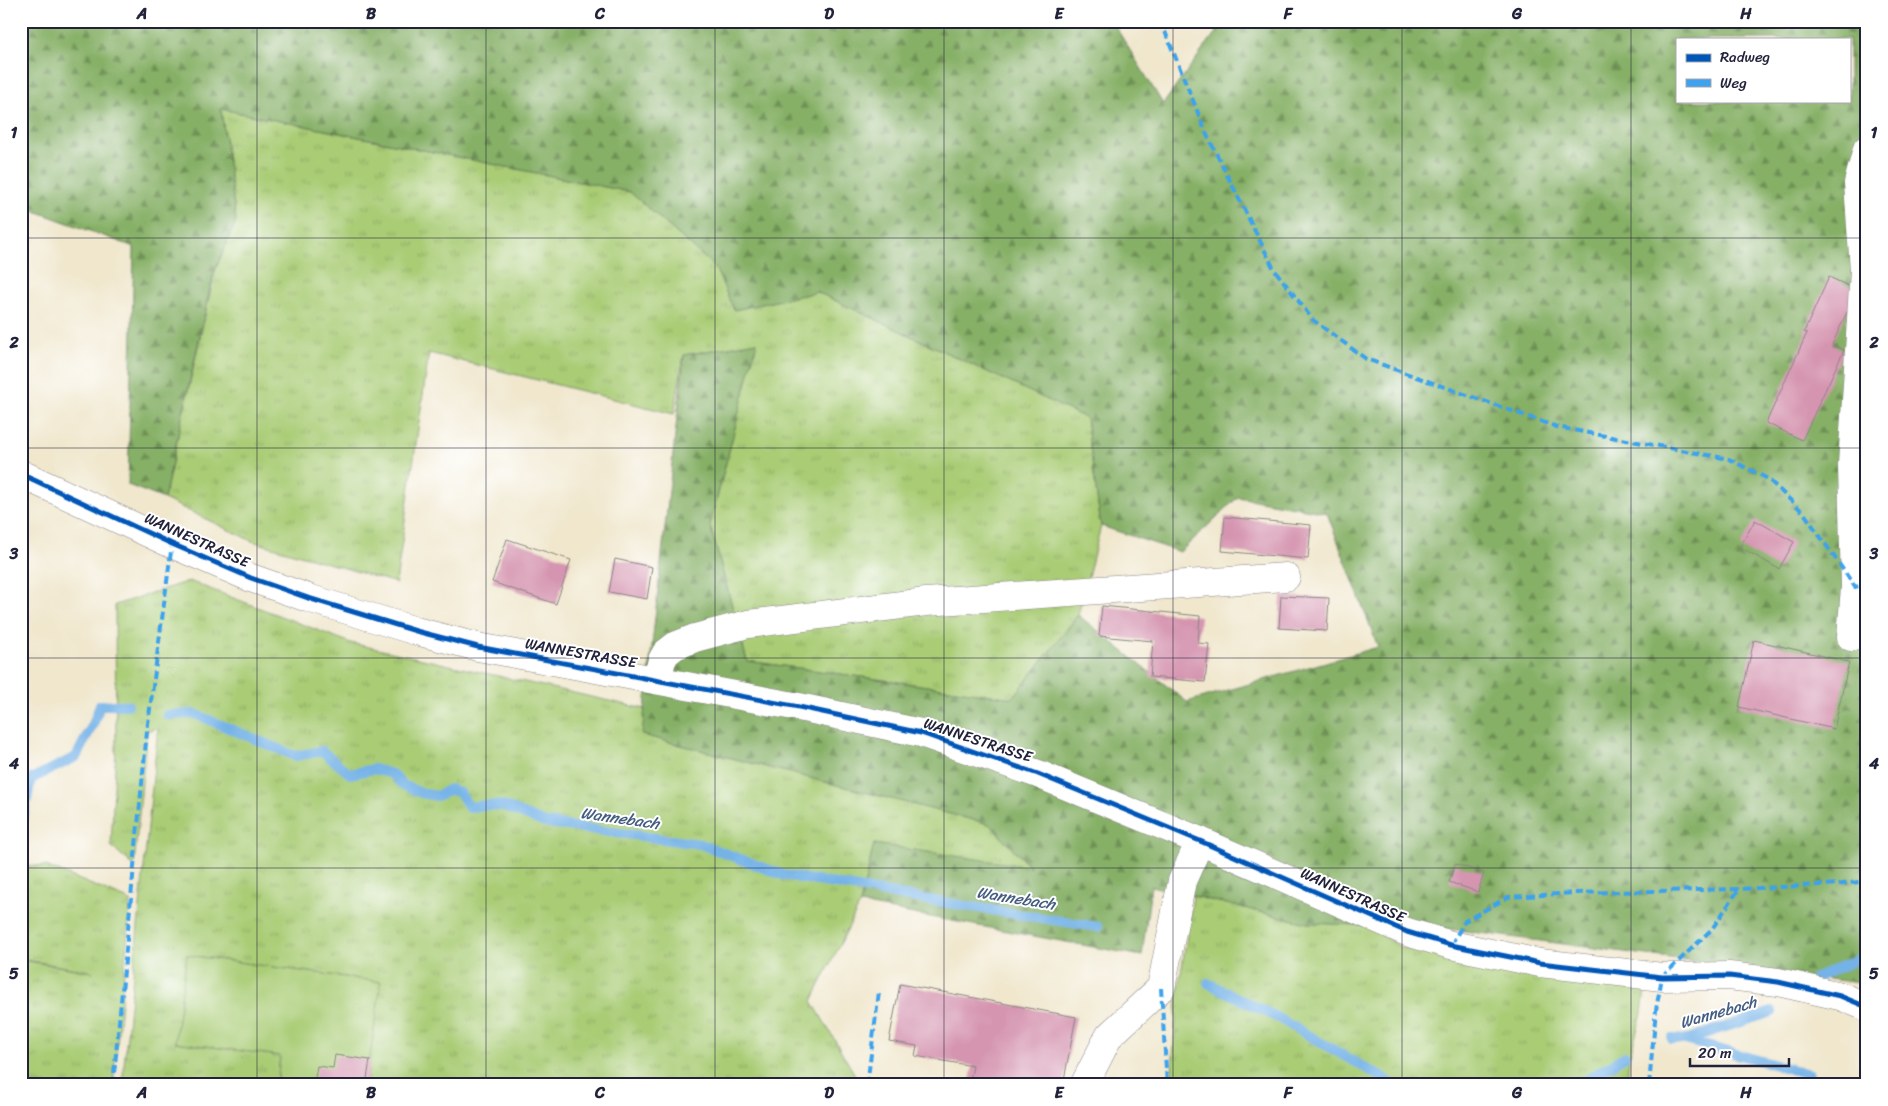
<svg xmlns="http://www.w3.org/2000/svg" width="1888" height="1106" viewBox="0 0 1888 1106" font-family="Sriracha,sans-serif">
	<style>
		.grass { fill: url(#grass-tufts); stroke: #667758 }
		.forest { fill: url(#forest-firs); stroke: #546950; fill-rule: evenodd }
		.garden { fill: #a9cc75; stroke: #667758 }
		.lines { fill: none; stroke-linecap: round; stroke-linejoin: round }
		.stream { stroke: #74b2e7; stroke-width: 10 }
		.building { fill: #d595b0 }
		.minor-casing { stroke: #898484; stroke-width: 29 }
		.minor { stroke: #fff; stroke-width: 28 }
		.quiet { stroke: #3ea2ec; stroke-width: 4; stroke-dasharray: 8 4; stroke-linecap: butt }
		.cycleway-casing { stroke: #fff; stroke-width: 8 }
		.cycleway { stroke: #0057b8; stroke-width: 5 }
		.grid { fill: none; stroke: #22223b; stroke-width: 1; stroke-opacity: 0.55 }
		.labels { text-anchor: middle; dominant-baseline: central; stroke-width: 4; stroke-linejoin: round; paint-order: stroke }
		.street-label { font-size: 15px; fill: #22223b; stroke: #fff }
		.water-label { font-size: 16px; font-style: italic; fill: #435c80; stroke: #fff }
		.neatline { fill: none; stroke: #22223b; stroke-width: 2 }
		.grid-label { font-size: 16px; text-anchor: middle; font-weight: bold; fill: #22223b }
	</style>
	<defs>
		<pattern id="grass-tufts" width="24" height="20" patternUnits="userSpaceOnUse" patternTransform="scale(1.25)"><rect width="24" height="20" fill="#a9cc75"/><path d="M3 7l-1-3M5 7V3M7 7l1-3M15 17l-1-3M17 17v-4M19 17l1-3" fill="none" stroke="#91af66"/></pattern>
		<pattern id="forest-firs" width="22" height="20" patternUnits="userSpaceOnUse" patternTransform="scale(1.25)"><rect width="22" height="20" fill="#86b066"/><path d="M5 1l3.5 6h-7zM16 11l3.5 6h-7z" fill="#6d8f55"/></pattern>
	</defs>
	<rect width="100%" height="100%" fill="#fff"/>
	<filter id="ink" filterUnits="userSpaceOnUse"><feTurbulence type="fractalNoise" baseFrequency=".02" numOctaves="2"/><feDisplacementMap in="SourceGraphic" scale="10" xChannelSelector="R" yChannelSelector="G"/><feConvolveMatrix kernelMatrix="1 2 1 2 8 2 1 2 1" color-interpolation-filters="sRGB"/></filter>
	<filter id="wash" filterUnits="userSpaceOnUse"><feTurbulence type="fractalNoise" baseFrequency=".0096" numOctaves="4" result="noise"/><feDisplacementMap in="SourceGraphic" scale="20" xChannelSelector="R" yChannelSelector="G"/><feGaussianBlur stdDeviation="1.12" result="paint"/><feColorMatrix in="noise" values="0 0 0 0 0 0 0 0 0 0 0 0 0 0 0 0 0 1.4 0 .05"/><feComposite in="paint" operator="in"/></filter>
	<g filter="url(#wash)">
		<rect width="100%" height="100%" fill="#f0e7cd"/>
		<g class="grass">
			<polygon points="221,109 630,192 715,267 734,310 817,292 1086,418 1101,526 1078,615 1013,698 747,661 710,525 757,342 684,355 674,414 429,353 396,583 252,541 164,499 215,271 236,221"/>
			<polygon points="189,581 351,643 645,709 642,735 989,824 1031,868 874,844 860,904 812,1001 855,1075 854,1085 366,1085 380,982 187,955 175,1042 280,1056 277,1085 122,1085 158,728 147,731 134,866 111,846 116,747 115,605"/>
			<polygon points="21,866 46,866 131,901 113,1085 21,1085 21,960 93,972 21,959"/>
			<polygon points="1193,896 1307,923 1366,925 1402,948 1645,990 1642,1013 1629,1059 1627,1085 1171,1085 1177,999"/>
		</g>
		<path class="forest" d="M21,21H1112L1163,104L1224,21H1867V984L1442,928L1307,923L1151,886L1142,956L860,904L874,844L1031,867L989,824L642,735L684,355L757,342L710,525L747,661L1013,698L1078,615L1187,702L1378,647L1327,513L1238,497L1180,552L1101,526L1086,418L817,292L734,310L715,267L630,192L221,109L236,221L213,275L164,499L128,485L134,247L21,206ZM1677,39H1849V101H1677Z"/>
		<polygon class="garden" points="187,955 381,982 366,1085 277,1085 280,1056 175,1042"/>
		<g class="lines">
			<g class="stream">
				<polyline points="167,715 195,714 295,756 322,751 350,774 374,769 392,774 403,785 421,793 437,796 450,789 460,793 469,807 487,805 503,806 545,823 700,844 783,875 910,897 1098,927"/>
				<polyline points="21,827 31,779 76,757 94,722 100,705 128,705"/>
				<polyline points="1814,979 1862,957 1867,957"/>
				<polyline points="1208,983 1278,1018 1395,1085"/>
				<polyline points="1672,1039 1685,1040 1772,1012"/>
				<polyline points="1685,1040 1809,1074"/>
				<polyline points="1843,1080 1847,1081 1847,1085"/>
				<polyline points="1578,1085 1625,1056"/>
			</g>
		</g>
		<g id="blocks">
			<g class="building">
				<polygon points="1829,277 1857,290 1832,345 1844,350 1802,440 1766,423 1807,333 1804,332"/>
				<polygon points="1225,517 1311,525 1308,559 1222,551"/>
				<polygon points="1755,520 1794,542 1779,569 1740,547"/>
				<polygon points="507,539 571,560 556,604 492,582"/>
				<polygon points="615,559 652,567 647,599 609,592"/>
				<polygon points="1281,596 1329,598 1327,631 1279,628"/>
				<polygon points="1102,606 1200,616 1198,643 1209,644 1205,682 1150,677 1153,641 1099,636"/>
				<polygon points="1754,640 1849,662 1834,729 1739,707"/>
				<polygon points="1455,864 1484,873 1478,892 1449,882"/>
				<polygon points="900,984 1076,1017 1063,1085 969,1085 973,1066 915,1056 917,1046 889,1041"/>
				<polygon points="335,1055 370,1060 366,1085 314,1085 317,1066 333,1068"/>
				<polygon points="1114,1080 1138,1084 1138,1085 1113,1085"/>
			</g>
		</g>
	</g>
	<g filter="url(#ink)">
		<use href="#blocks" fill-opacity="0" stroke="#898484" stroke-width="1"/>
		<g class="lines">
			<g class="minor-casing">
				<g id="minor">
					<polyline points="21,474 172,544 251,578 308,598 416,631 478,647 799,707 921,733 1038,774 1200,841 1407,932 1451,945 1540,963 1662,977 1729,976 1778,982 1840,996 1867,1007"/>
					<polyline points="1851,637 1855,587 1852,465 1864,270 1858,183 1867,149"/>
					<polyline points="657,679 662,660 666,653 675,646 695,638 748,624 926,602 1286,577"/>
					<polyline points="1084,1085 1109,1036 1161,988 1182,881 1200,841"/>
				</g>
			</g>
			<use href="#minor" class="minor"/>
			<g class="quiet">
				<polyline points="1159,21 1164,29 1207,135 1274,269 1313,320 1366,359 1557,427 1729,459 1768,479 1804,513 1855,587 1867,584"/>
				<polyline points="1451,945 1465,921 1508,897 1577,893 1739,889 1842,884 1867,881"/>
				<polyline points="1161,988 1167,1085"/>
				<polyline points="113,1085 147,731 172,544"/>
				<polyline points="867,1085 879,992"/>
				<polyline points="1649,1085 1656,1010 1662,977 1712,929 1739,889"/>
			</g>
			<g class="cycleway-casing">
				<polyline id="cycleway" points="21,474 172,544 251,578 308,598 416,631 478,647 799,707 921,733 1038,774 1200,841 1407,932 1451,945 1540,963 1662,977 1729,976 1778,982 1840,996 1867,1007"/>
			</g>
			<use href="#cycleway" class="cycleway"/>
		</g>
	</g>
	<path class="grid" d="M257,21V1085M486,21V1085M715,21V1085M944,21V1085M1173,21V1085M1402,21V1085M1631,21V1085M21,238H1867M21,448H1867M21,658H1867M21,868H1867"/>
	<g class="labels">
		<g class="street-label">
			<text transform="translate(197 540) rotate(24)">WANNESTRASSE</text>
			<text transform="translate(581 653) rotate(10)">WANNESTRASSE</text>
			<text transform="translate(978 740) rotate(18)">WANNESTRASSE</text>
			<text transform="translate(1353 895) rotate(24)">WANNESTRASSE</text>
		</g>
		<g class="water-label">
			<text transform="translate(620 818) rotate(8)">Wannebach</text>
			<text transform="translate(1016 898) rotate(9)">Wannebach</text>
			<text transform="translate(1718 1012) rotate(-16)">Wannebach</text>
		</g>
	</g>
	<rect width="1888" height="1106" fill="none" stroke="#fff" stroke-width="55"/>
	<rect x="1676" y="38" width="175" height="65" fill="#ffffff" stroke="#a7a7b1"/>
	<rect x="1686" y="54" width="25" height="8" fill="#0057b8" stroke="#a7a7b1"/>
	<text x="1720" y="62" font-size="15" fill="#22223b">Radweg</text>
	<rect x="1686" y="79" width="25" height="8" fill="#3ea2ec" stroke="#a7a7b1"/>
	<text x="1720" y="88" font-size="15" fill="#22223b">Weg</text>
	<path d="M1690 1058v8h99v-8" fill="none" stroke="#22223b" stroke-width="2.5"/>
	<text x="1698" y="1058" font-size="15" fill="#22223b" stroke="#ffffff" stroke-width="4" paint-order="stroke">20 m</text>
	<rect x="28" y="28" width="1832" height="1050" class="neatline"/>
	<g class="grid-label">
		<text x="142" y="19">A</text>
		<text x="371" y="19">B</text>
		<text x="600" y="19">C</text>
		<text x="829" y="19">D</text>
		<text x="1059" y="19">E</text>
		<text x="1288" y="19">F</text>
		<text x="1517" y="19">G</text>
		<text x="1746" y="19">H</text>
		<text x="14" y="138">1</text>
		<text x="1874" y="138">1</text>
		<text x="14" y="348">2</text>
		<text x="1874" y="348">2</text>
		<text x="14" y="559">3</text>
		<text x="1874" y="559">3</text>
		<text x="14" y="769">4</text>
		<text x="1874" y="769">4</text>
		<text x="14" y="979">5</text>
		<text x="1874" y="979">5</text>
		<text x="142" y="1098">A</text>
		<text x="371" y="1098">B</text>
		<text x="600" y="1098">C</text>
		<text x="829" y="1098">D</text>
		<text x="1059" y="1098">E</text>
		<text x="1288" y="1098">F</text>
		<text x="1517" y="1098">G</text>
		<text x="1746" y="1098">H</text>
	</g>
</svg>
